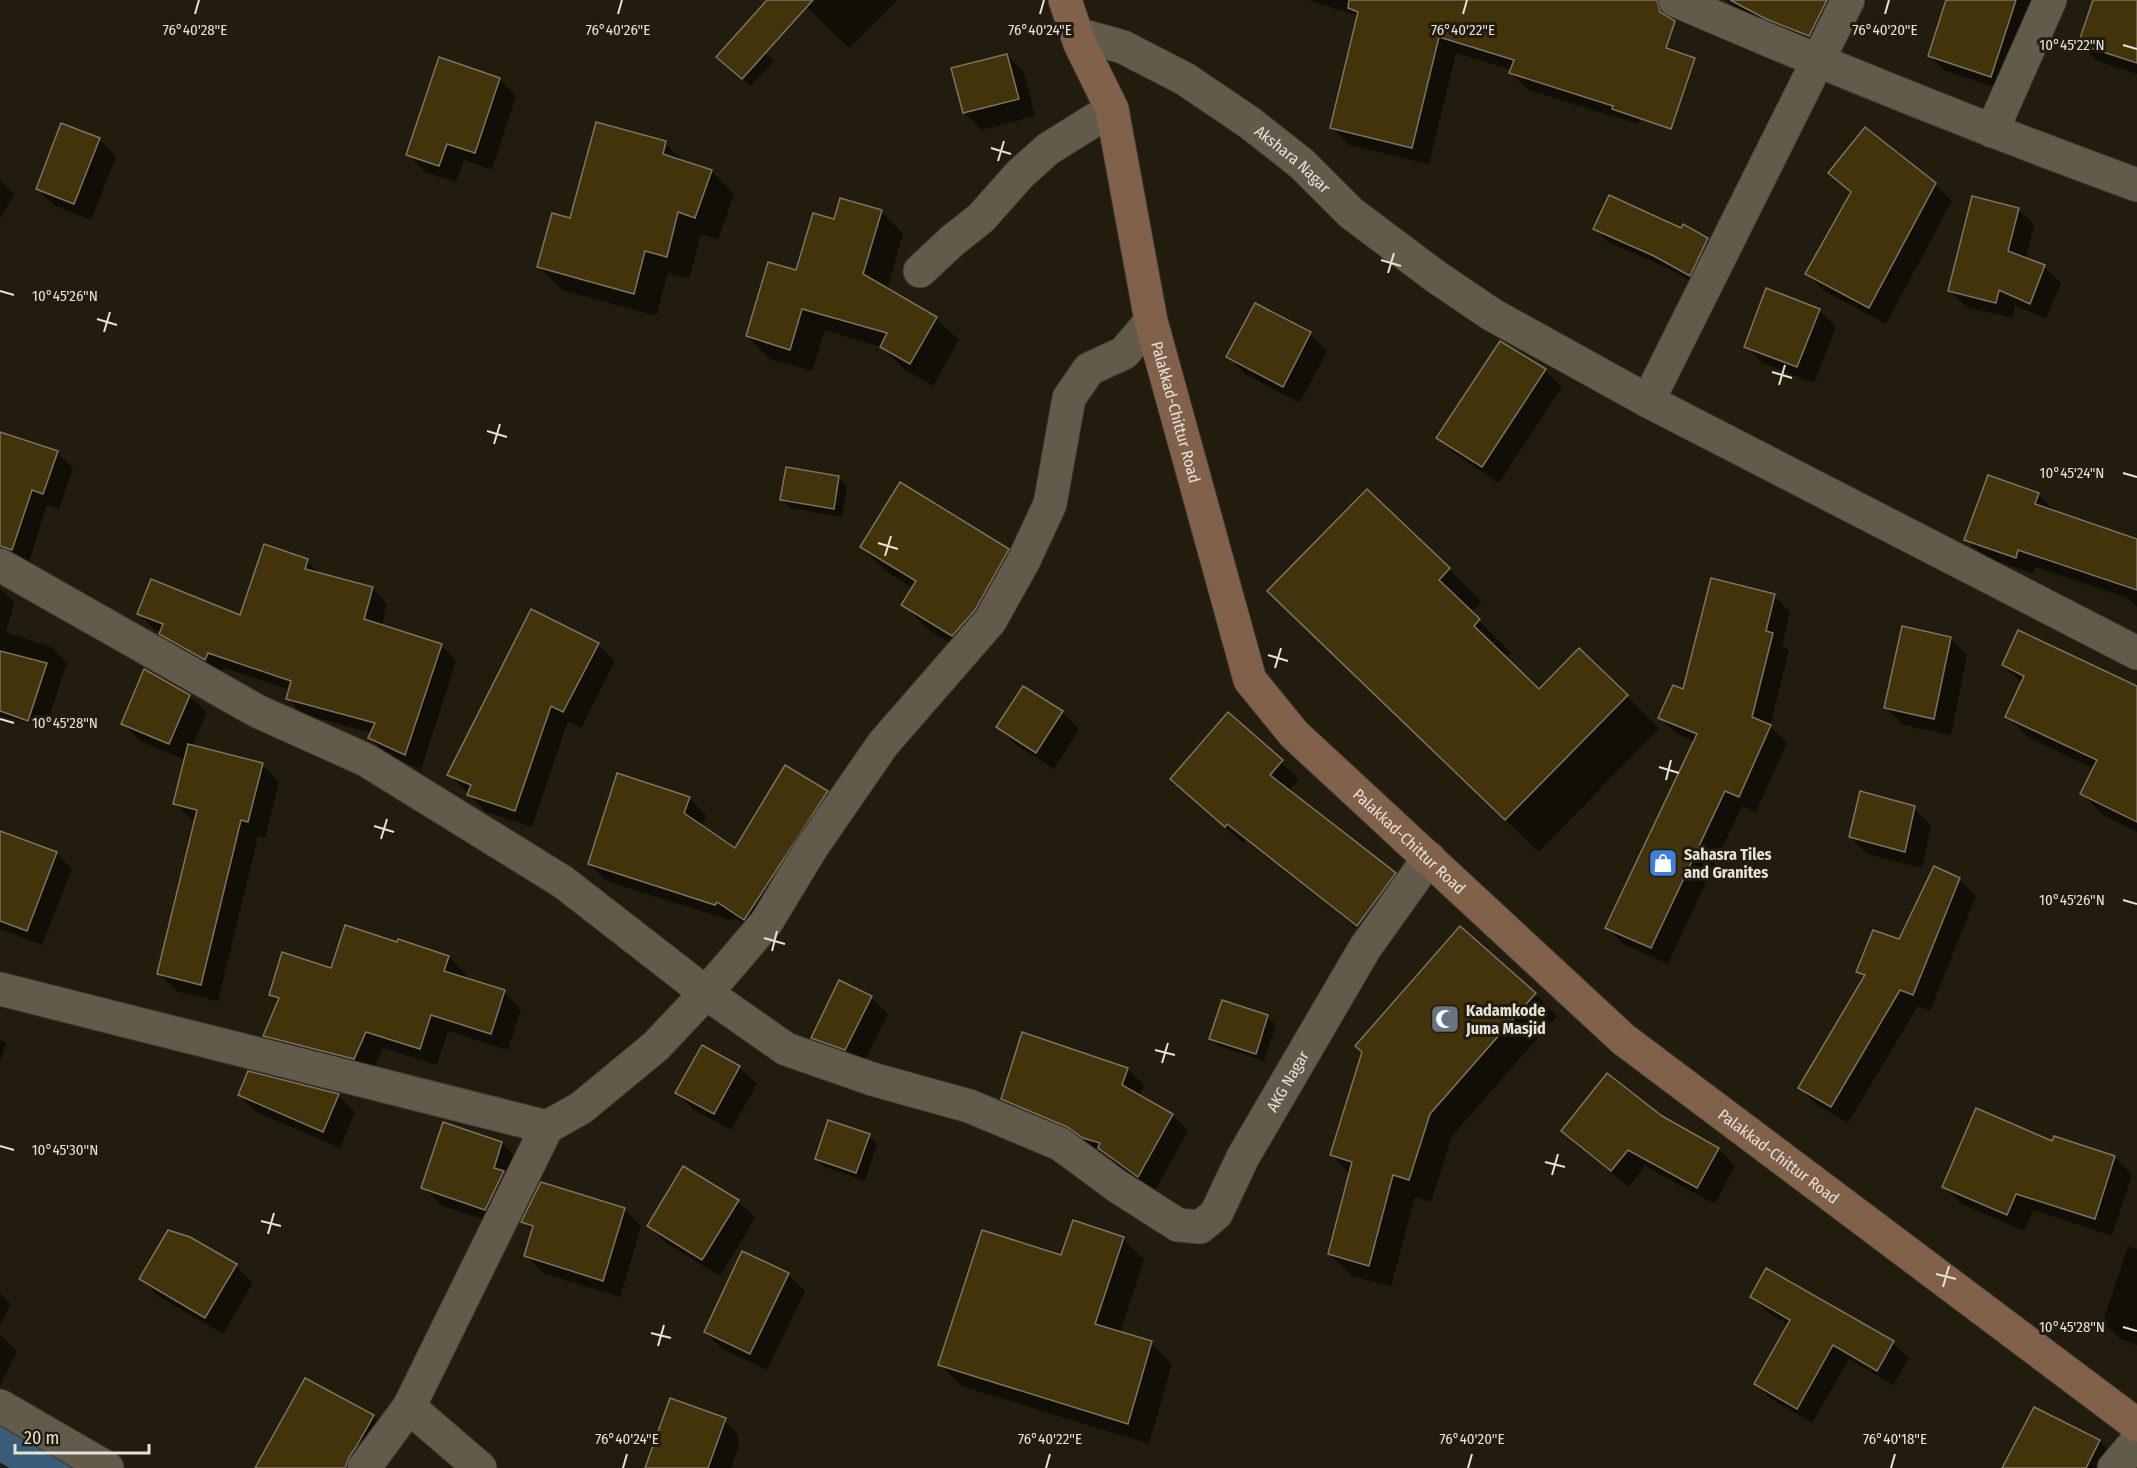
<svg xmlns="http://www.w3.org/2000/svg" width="2137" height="1468" viewBox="0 0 2137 1468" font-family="'Fira Sans Condensed',sans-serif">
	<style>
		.shadow { fill: #0007; fill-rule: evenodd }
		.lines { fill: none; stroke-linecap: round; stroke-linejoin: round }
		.canal { stroke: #395d76; stroke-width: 46 }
		.building { fill: #42330b; stroke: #7b7463; stroke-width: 1.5 }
		.street-casing { stroke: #3b3630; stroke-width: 35 }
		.secondary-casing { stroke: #3b3630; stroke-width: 35 }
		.street { stroke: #625b4b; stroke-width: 33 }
		.secondary { stroke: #82614b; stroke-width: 33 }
		.ticks { fill: none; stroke: #e6e2d9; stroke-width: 2 }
		.labels { text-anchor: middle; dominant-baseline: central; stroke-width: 6; stroke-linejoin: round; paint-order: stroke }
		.street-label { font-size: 16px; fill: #e6e2d9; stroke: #211c0e }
		.poi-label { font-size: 16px; font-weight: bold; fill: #e6e2d9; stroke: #211c0e; text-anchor: start }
		.ticks-label { font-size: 15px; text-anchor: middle; fill: #e6e2d9; stroke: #211c0e; stroke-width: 6; stroke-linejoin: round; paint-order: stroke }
	</style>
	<rect width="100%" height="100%" fill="#211c0e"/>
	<g class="shadow">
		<polygon points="800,0 898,0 849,48"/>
		<polygon points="1308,0 1670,0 1638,124 1528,90 1511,73 1512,70 1456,53 1429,164 1349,145 1332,127 1359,16"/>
		<polygon points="1726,0 1867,0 1865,4 1859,6 1831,57 1742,15"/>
		<polygon points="1947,0 2036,0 2007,91 1945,71 1930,56"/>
		<polygon points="2094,0 2137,0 2137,74 2097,61 2080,44"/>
		<polygon points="765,53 774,61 751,86 727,65"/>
		<polygon points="1007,55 1024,72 1035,116 982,130 965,113 953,69"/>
		<polygon points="499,79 516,96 492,170 464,160 456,182 425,172 408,155"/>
		<polygon points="99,139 116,157 91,220 55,206 37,189"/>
		<polygon points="665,143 686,163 711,171 734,194 718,240 701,234 689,279 668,273 656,316 562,290 539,267 571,220"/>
		<polygon points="1830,173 1935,184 1952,201 1886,324 1824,291 1807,274 1851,194"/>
		<polygon points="0,179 14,194 0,219"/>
		<polygon points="2018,209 2034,225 2026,259 2045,267 2061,283 2046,319 2015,305 2012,318 1966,307 1950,291"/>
		<polygon points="881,211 903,234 887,290 936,318 959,340 933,386 904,369 881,347 825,330 812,371 770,359 747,336 797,272"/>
		<polygon points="1594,229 1682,230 1707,239 1721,253 1703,288 1669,269 1608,242"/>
		<polygon points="1256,305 1310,334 1327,351 1300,403 1245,374 1228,357"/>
		<polygon points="1819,310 1836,327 1814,383 1763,363 1746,346"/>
		<polygon points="1545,370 1562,387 1499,483 1455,454 1438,437"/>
		<polygon points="0,437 57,452 73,468 59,509 47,505 28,565 0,570"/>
		<polygon points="839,478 847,486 842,517 790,508 782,500"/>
		<polygon points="2038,494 2055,511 2137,540 2137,607 2128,598 2035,567 2033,574 1983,556 1966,539"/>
		<polygon points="861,547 1008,550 1033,575 1000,635 978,661 929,630 903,605 913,588 887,572"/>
		<path d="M307,561L321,575L372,588L387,604L382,626L441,645L456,661L421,770L386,753L370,738L372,733L303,714L287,699L290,690L224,668L221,674L177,649L161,632L155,630L139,614L241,617ZM368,597H372L363,627L361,626Z"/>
		<polygon points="1449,569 1481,602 1471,613 1511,653 1506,658 1539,691 1627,696 1659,728 1539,852 1302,624"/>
		<polygon points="0,589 15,603 6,632 51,647 67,663 46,727 0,716"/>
		<polygon points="1774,595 1790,612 1782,645 1789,651 1770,726 1787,743 1756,812 1742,806 1668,964 1623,944 1607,927 1695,742 1677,734 1660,718"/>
		<polygon points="1950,638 1967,655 1951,735 1903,725 1886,708"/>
		<polygon points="598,644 615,661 581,728 568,721 532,827 486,812 449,774"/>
		<polygon points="2003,665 2135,686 2137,683 2137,832 2103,815 2082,794 2094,769 2028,737 2007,716 2022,684"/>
		<polygon points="189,696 207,713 192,747 262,765 279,782 265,838 258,837 218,1001 176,991 159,973 196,821 192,820 174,803 185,760 140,741 123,724"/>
		<polygon points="1062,712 1079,729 1054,769 1015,744 998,727"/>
		<polygon points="1228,715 1299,779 1288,791 1395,874 1412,891 1375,942 1245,840 1243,843 1172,779"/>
		<polygon points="827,792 844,809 761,936 735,918 733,921 606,881 589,864 689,798 706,815 702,827 735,850"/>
		<polygon points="1914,808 1931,825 1922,868 1867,854 1850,837"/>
		<polygon points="0,832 56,853 72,869 42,945 0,929"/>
		<polygon points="1959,879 1976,896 1930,1011 1918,1006 1848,1123 1817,1105 1800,1088 1865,978 1858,971 1900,941"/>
		<polygon points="1460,929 1535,994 1557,1016 1452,1136 1431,1202 1415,1197 1391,1287 1352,1276 1329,1254 1350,1174 1332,1155"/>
		<polygon points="449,957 466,974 464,979 504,992 521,1009 508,1050 448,1031 437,1065 383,1048 371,1075 282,1053 265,1036 279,1003 270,995 332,969"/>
		<polygon points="871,997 888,1014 862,1066 830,1055 813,1038"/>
		<polygon points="1267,1017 1276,1025 1264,1061 1219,1046 1211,1038"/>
		<polygon points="1023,1034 1128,1069 1144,1085 1139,1097 1172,1115 1188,1131 1154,1192 1115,1164 1107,1155 1085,1142 1018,1114 1002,1098"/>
		<polygon points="0,1038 6,1044 0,1063"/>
		<polygon points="739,1067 757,1084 731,1130 694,1110 677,1093"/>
		<polygon points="239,1095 338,1095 355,1112 340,1148 256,1112"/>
		<polygon points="1661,1118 1718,1149 1735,1166 1715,1204 1645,1166 1629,1187 1580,1148 1563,1131"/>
		<polygon points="444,1124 502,1143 519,1160 503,1226 440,1205 423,1187"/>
		<polygon points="869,1136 877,1144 865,1181 825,1167 816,1159"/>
		<polygon points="2055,1138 2115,1157 2132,1175 2112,1236 2033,1210 2024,1231 1961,1204 1944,1187 2053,1143"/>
		<polygon points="738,1201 755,1218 720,1276 666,1243 648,1225"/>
		<polygon points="624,1209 641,1226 620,1297 543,1273 526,1255 533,1232 523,1221"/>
		<polygon points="1123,1238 1144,1260 1120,1333 1151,1343 1172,1364 1149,1444 961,1386 940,1364 1061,1257"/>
		<polygon points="2128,1246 2137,1249 2137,1345 2120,1339 2103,1322"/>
		<polygon points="236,1266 253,1283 223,1334 158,1296 141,1279"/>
		<polygon points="1767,1270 1893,1343 1909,1358 1893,1385 1849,1359 1812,1423 1771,1399 1755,1384 1789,1325 1767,1312 1752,1297"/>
		<polygon points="788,1274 805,1291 767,1370 722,1349 705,1332"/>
		<polygon points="0,1293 11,1304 0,1325"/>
		<polygon points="0,1335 17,1352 0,1386"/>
		<polygon points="2034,1409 2099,1441 2116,1458 2112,1468 2003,1468"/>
		<polygon points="373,1416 390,1433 369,1468 256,1468"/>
		<polygon points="721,1417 738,1435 738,1449 731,1468 646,1468"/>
	</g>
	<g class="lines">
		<polyline class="canal" points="0,1436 55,1468"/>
	</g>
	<g class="building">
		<polygon points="767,0 813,0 742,79 716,57"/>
		<polygon points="1349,0 1657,0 1660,12 1675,21 1666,48 1695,58 1671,129 1612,109 1613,106 1509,73 1514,60 1439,37 1412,148 1330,128 1358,12 1348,8"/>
		<polygon points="1730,0 1827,0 1809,36 1766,19"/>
		<polygon points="1946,0 2016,0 1991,77 1928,56"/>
		<polygon points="2093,0 2137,0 2137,63 2078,44"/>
		<polygon points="1007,54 1019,99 963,113 951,68"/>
		<polygon points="439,57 500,78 475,153 447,144 439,166 406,155"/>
		<polygon points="596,122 666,141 663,154 712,170 695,218 678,212 667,257 645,251 634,294 537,267 552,213 570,218"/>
		<polygon points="61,123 100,138 74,204 36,189"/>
		<polygon points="1865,127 1936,183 1869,308 1805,274 1851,192 1828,173"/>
		<polygon points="1609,195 1681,228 1683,224 1708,238 1690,276 1654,256 1593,229"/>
		<polygon points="1972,196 2019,208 2008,251 2045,265 2030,304 1999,290 1996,303 1948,291"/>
		<polygon points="840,198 882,210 863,274 937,317 910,364 880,347 887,333 802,309 790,350 746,336 768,262 796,270 813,213 834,219"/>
		<polygon points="1766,288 1820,309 1797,367 1744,347"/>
		<polygon points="1255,303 1311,332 1283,387 1226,357"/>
		<polygon points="1500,341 1546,369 1482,467 1436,438"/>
		<polygon points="0,432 58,451 43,494 32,490 12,550 0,546"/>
		<polygon points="786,467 839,476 834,509 780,500"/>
		<polygon points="1988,475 2039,493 2035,504 2137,539 2137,590 2018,550 2016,558 1964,540"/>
		<polygon points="900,482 1009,549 975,610 952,636 901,605 916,581 860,547"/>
		<polygon points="1367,489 1450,568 1439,580 1480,619 1474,626 1539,689 1579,648 1628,695 1505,820 1267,591"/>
		<polygon points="264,544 308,559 305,569 373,587 364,619 442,644 405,755 368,738 375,723 286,699 291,681 208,653 205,660 159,634 163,624 137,614 151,579 240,615"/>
		<polygon points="1711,578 1775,594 1766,631 1773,633 1752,717 1771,725 1739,797 1725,791 1651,948 1605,928 1697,734 1658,718 1673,685 1683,689"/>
		<polygon points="531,609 599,643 563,712 551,706 515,811 467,795 471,785 447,775"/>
		<polygon points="1902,626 1951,637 1934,719 1884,708"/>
		<polygon points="2018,630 2137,686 2137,822 2080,794 2097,760 2005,717 2024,676 2002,665"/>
		<polygon points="0,651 47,663 28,721 0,711"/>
		<polygon points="144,669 190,695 169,744 121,724"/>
		<polygon points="1023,686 1063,711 1036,753 996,727"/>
		<polygon points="1228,712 1283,760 1270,775 1396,873 1357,926 1227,824 1225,827 1170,779"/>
		<polygon points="188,744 263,763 248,822 241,820 201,985 157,974 197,810 173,804"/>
		<polygon points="785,765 828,791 744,920 717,902 715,905 588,864 617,773 690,797 684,813 735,848"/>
		<polygon points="1860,791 1915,806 1905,852 1849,837"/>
		<polygon points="0,831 57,852 27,931 0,921"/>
		<polygon points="1934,866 1960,878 1913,995 1900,990 1831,1107 1798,1088 1865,975 1856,972 1873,930 1899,939"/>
		<polygon points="345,925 397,942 398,939 449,956 444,971 505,990 491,1034 431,1015 420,1049 366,1032 354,1059 263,1036 279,998 269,995 282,952 331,968"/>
		<polygon points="1460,926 1536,993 1430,1114 1409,1180 1393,1175 1369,1266 1328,1254 1352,1162 1330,1155 1362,1052 1355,1046"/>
		<polygon points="839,980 872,996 845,1050 811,1038"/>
		<polygon points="1222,1000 1268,1015 1256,1054 1209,1039"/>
		<polygon points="1022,1032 1128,1068 1122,1085 1173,1114 1138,1177 1098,1148 1100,1143 1083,1138 1067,1127 1001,1099"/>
		<polygon points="702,1045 740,1066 714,1114 675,1093"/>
		<polygon points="248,1071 339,1094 323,1132 238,1095"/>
		<polygon points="1607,1073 1662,1116 1719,1148 1697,1188 1628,1150 1611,1171 1561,1131"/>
		<polygon points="1976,1108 2052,1141 2054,1136 2115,1156 2095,1219 2016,1194 2007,1215 1942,1187"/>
		<polygon points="828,1120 870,1134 856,1173 815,1159"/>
		<polygon points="443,1122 502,1142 494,1168 504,1171 485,1210 421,1188"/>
		<polygon points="683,1166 739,1200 702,1260 647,1226"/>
		<polygon points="541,1182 625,1208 603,1281 524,1256 533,1226 521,1222"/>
		<polygon points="1073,1220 1124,1237 1095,1324 1152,1341 1128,1424 938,1365 982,1230 1061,1255"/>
		<polygon points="168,1230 190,1237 237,1264 205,1318 139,1279"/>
		<polygon points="742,1251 789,1273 750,1354 704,1332"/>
		<polygon points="1766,1268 1894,1341 1877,1371 1833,1345 1797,1409 1754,1384 1790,1320 1750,1297"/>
		<polygon points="305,1378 374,1415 356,1447 349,1457 345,1468 255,1468"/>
		<polygon points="670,1398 726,1418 708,1468 645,1468"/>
		<polygon points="2034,1407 2100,1440 2086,1468 2002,1468"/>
	</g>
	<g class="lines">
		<g class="street-casing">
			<g id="street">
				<path d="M1675,0C1827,66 1981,128 2137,185"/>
				<path id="s1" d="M1077,34L1123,47L1185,79L1250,123L1302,164L1351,213L1435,276L1491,314L1648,401L2137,653"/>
				<polyline points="1992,131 2050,0"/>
				<polyline points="920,271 952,241 981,218 1020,174 1048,149 1112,109"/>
				<polyline points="1648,401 1848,0"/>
				<polyline points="0,565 257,711 366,760 563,882 706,993 766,923 812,847 883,744 990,621 1023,562 1050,504 1069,398 1089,369 1124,353 1151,321"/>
				<polyline points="0,989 547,1127"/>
				<polyline points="0,1406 107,1468"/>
				<polyline points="409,1407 480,1468"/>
				<path id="s2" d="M364,1468L409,1407L547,1127L581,1108L656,1046L706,993L786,1049L872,1079L969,1106L1060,1144L1117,1186L1178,1225L1200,1227L1216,1214L1243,1157L1365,948L1429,858"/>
				<polyline points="2114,1468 2137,1441"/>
			</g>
		</g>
		<g class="secondary-casing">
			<g id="secondary">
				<path id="s3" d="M1065,0L1080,44L1112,109L1151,321L1250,680L1294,734L1623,1039L2137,1425"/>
			</g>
		</g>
		<use href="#street" class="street"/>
		<use href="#secondary" class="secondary"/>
	</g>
	<path class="ticks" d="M195,14L199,0M618,14L622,0M1040,14L1044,0M1463,14L1467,0M1885,14L1889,0M2123,45L2137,49M991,148L1011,154M998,161L1004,141M1381,260L1401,266M1388,273L1394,253M0,291L14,295M97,319L117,325M104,332L110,312M1772,372L1792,378M1779,385L1785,365M487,431L507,437M494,444L500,424M2123,473L2137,477M878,543L898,549M885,556L891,536M1268,655L1288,661M1275,668L1281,648M0,719L14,723M1659,767L1679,773M1666,780L1671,760M374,826L394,832M381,839L387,819M2123,900L2137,904M764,938L785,944M772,951L777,931M1155,1050L1175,1055M1162,1063L1168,1043M0,1146L14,1150M1545,1162L1565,1167M1552,1175L1558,1154M261,1221L281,1226M268,1234L274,1213M1936,1274L1956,1279M1943,1287L1949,1266M2123,1327L2137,1331M651,1333L671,1338M658,1346L664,1325M623,1468L627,1454M1046,1468L1050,1454M1468,1468L1472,1454M1891,1468L1895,1454"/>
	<defs>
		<g id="shop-square" transform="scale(1.5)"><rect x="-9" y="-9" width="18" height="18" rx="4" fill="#3f7fe0" stroke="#211c0e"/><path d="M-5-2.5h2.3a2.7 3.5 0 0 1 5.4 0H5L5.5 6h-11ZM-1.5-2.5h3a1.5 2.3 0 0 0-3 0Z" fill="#fff"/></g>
		<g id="mosque-square" transform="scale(1.5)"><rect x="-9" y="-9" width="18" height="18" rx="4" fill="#6b7280" stroke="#211c0e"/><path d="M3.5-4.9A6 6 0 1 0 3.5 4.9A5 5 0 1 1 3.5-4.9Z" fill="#fff"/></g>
	</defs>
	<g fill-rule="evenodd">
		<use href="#shop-square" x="1663" y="863"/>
		<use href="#mosque-square" x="1445" y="1019"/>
	</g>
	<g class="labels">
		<g class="street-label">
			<text stroke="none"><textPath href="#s1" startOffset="252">Akshara Nagar</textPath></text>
			<text stroke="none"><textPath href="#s3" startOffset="429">Palakkad-Chittur Road</textPath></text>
			<text stroke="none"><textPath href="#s3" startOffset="934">Palakkad-Chittur Road</textPath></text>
			<text stroke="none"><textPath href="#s2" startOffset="1322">AKG Nagar</textPath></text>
			<text stroke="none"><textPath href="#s3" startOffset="1420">Palakkad-Chittur Road</textPath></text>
		</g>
		<g class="poi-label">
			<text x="1684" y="854">Sahasra Tiles<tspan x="1684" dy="18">and Granites</tspan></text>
			<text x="1466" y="1010">Kadamkode<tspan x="1466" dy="18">Juma Masjid</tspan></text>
		</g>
	</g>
	<g class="ticks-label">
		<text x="195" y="35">76°40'28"E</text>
		<text x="618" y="35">76°40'26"E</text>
		<text x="1040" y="35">76°40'24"E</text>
		<text x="1463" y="35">76°40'22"E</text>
		<text x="1885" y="35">76°40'20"E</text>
		<text x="2072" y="50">10°45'22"N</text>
		<text x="65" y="301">10°45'26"N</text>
		<text x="2072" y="478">10°45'24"N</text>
		<text x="65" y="728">10°45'28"N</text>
		<text x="2072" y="905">10°45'26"N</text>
		<text x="65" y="1155">10°45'30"N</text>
		<text x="2072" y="1332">10°45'28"N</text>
		<text x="627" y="1444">76°40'24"E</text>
		<text x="1050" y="1444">76°40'22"E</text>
		<text x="1472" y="1444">76°40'20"E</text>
		<text x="1895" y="1444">76°40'18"E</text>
	</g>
	<path d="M15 1444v9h134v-9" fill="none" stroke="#e6e2d9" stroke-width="3"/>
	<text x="24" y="1444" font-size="18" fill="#e6e2d9" stroke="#211c0e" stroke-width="4.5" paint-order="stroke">20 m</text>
</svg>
